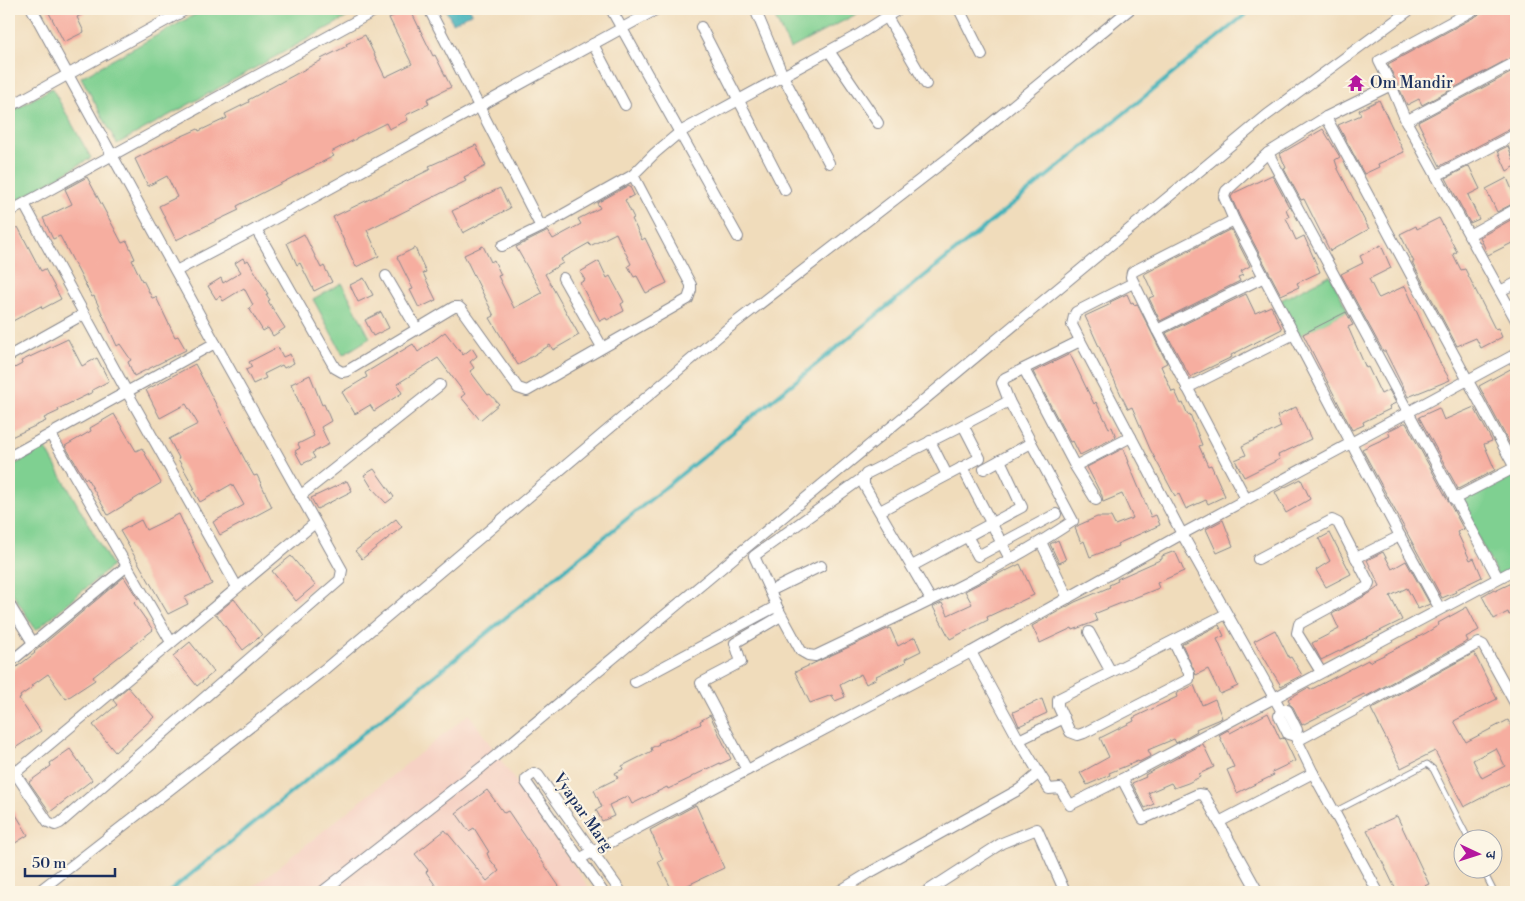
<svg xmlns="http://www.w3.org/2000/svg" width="1525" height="901" viewBox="0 0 1525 901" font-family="'Libre Bodoni','Noto Serif Devanagari',serif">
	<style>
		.built { fill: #f6d2c4 }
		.green { fill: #7fd091; stroke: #4d8078 }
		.water { fill: #42b2ba; stroke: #2e708c }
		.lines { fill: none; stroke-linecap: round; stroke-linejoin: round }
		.stream { stroke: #42b2ba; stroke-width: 4 }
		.building { fill: #f6aea0; fill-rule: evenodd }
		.service-casing { stroke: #86868c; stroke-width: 7 }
		.minor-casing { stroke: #86868c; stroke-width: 12 }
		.service { stroke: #fff; stroke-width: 5 }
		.minor { stroke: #fff; stroke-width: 10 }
		.labels { text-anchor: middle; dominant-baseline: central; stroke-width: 4.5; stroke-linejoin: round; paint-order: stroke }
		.poi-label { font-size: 16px; fill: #1b2f5e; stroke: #fcf5e5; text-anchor: start }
		.street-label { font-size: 16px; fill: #1b2f5e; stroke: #fcf5e5 }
	</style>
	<rect width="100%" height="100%" fill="#fcf5e5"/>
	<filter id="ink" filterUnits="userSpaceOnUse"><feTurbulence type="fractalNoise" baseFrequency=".02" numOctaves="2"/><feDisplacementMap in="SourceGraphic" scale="10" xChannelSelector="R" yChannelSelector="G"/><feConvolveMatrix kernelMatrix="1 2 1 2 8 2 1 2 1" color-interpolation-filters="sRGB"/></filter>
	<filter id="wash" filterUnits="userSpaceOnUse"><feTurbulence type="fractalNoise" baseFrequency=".0096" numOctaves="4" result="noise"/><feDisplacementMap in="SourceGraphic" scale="20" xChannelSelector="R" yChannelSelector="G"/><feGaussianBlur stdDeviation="1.12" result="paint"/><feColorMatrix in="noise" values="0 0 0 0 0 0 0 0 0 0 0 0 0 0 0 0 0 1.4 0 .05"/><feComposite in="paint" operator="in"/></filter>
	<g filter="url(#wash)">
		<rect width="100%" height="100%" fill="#f0dcbb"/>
		<polygon class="built" points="469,714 592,892 247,892"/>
		<g class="green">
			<polygon points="205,9 362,9 117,144 81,77"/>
			<polygon points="771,9 866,9 790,49"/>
			<polygon points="52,88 91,158 9,205 9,113"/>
			<polygon points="1330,275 1348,311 1300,336 1281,300"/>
			<polygon points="342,283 370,338 343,355 313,299"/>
			<polygon points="45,447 112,566 36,630 9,588 9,468"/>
			<polygon points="1516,472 1516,568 1498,577 1460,501"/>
		</g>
		<polygon class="water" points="445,9 470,9 472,13 453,23"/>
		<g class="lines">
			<polyline class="stream" points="169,892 1252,9"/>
		</g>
		<g id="blocks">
			<g class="building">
				<polygon points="47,9 93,9 77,17 84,32 64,42"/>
				<polygon points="408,9 410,9 433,56 435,55 451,87 427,99 429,104 406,115 408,120 389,129 386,123 356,138 356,139 331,152 334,156 237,206 239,210 176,240 159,206 177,197 167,176 148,186 135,159 171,141 198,129 199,131 227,118 225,114 249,102 248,100 322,60 321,59 347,46 346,44 365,35 385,77 412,64 389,18"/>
				<polygon points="1484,9 1516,9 1516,55 1422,105 1419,99 1407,105 1388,64 1478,15"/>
				<polygon points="1516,70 1516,126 1440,166 1418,122"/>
				<polygon points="1379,100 1404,152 1378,164 1379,167 1364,174 1338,125 1361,115 1359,110"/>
				<polygon points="1323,129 1340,157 1335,160 1338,169 1369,229 1330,251 1304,199 1301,200 1284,169 1286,168 1280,154"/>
				<polygon points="476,145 486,166 464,177 466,181 367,230 379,256 356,267 333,217 431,169 429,166"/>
				<polygon points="1508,146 1516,166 1507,171 1498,151"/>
				<polygon points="1469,166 1480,189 1468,195 1479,219 1470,223 1446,178"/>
				<polygon points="1272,175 1289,207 1286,209 1289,217 1286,218 1296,240 1304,236 1320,272 1297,283 1299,287 1281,295 1240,217 1231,197 1234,193"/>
				<polygon points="87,177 122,243 127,241 135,259 132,260 142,281 143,280 152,298 156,297 175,337 178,336 186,350 134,376 128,362 131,360 120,344 117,346 94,296 92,297 60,236 53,239 43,218 72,204 65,189"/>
				<polygon points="1507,178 1516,199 1516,202 1497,212 1486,189"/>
				<polygon points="629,185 634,195 625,200 634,218 632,219 642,240 645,238 667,283 646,293 637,276 634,277 628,266 631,264 616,233 590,246 589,243 561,259 563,263 545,274 579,335 553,350 550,345 518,365 490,318 494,316 464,255 483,246 491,262 494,260 501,275 498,276 514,308 542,293 516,247 548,231 553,239 581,224 578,219 600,208 597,203"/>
				<polygon points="500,188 510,208 463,233 452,211"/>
				<polygon points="1516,217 1516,241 1488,255 1480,237"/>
				<polygon points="1439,218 1457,252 1453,254 1461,270 1465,269 1495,329 1498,328 1502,337 1481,348 1476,338 1457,346 1412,262 1414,262 1400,234 1416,226 1417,229"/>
				<polygon points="18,227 41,271 45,269 61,299 42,309 41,306 9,323 9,232"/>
				<polygon points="1231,229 1250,266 1241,271 1243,275 1238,277 1240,281 1160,321 1149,298 1154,296 1144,274"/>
				<polygon points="304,234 321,268 324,266 332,282 314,291 300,263 297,265 287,243"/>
				<polygon points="1381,245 1391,268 1369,279 1378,297 1379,298 1405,286 1439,361 1450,380 1408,397 1385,351 1383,351 1341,274 1363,263 1360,256"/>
				<polygon points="415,248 426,272 423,273 436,300 419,308 410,290 413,289 397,257"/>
				<polygon points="243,258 245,262 248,260 268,294 266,294 270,300 268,301 285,328 273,336 268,328 263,331 249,308 253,305 244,288 223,301 220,296 216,299 208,286 221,278 223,283 241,272 235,263"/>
				<polygon points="599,261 607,278 610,276 624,302 621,304 624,311 607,320 606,318 600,321 580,283 585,280 580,272"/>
				<polygon points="364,278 373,295 358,302 350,285"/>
				<polygon points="1127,294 1131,303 1133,302 1134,305 1137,304 1167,363 1161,366 1172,392 1175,391 1181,404 1183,403 1188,415 1190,414 1202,445 1199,446 1208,466 1211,465 1225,496 1208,504 1206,500 1186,509 1179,494 1175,496 1150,449 1132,407 1128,409 1122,397 1085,316 1111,304 1110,302"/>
				<polygon points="1246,294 1255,313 1271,306 1282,329 1231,355 1232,357 1190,377 1166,333"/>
				<polygon points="381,312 389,328 373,336 365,320"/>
				<polygon points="1346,312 1353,325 1348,327 1366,368 1368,367 1381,394 1389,390 1396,403 1389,406 1390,409 1363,422 1364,425 1352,430 1303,334"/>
				<polygon points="445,332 463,355 472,348 477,356 470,362 474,368 470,371 488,395 490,394 499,404 480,420 461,397 465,394 438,358 397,384 402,393 374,411 370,405 355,414 342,392 367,377 365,373 413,344 418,352"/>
				<polygon points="68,339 82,366 97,358 109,381 92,390 93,392 58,409 59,411 44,418 46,421 9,438 9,371 22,364 21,361"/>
				<polygon points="278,347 283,357 290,354 294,363 284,368 282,365 264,374 266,378 253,384 246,370 252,367 249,362"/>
				<polygon points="1070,354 1094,404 1096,402 1109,428 1112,427 1116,437 1080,455 1073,441 1070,442 1033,372"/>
				<polygon points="195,364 245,460 254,476 257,475 272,507 220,535 213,522 244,505 232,484 200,502 193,490 195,489 178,459 179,458 169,439 198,424 186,404 160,418 146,390"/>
				<polygon points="1516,366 1516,446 1512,448 1479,386"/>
				<polygon points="310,375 322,405 324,404 331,421 321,427 329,444 312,453 315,458 302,464 295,451 300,448 298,444 314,436 291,384"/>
				<polygon points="1296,407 1311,439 1278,455 1280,459 1244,477 1235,460 1246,455 1242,446 1281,427 1277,416"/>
				<polygon points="1474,407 1492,441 1484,444 1495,470 1458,489 1419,417 1439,408 1444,420"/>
				<polygon points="114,414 136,451 142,448 161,483 108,515 87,478 85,479 65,446 91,431 90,428"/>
				<polygon points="1404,423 1406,423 1463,528 1464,529 1457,532 1470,560 1474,558 1482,577 1455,590 1456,592 1442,598 1362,449 1390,436 1388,431"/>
				<polygon points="1122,449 1124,449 1129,462 1128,462 1151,517 1156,515 1160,525 1117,544 1118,546 1090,557 1084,541 1081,543 1075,528 1079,525 1097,517 1111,517 1115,525 1133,518 1122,494 1103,502 1102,496 1087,467"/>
				<polygon points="374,469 394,497 386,503 372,488 364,475"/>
				<polygon points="1301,479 1310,499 1286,513 1275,492"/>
				<polygon points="347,481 352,491 317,509 311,498"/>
				<polygon points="179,514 212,584 184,598 188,604 168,614 120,531 141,520 146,530"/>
				<polygon points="396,519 402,527 362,559 355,551"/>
				<polygon points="1223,520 1233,546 1217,553 1206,529"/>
				<polygon points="1330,533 1351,574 1326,587 1316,570 1330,561 1319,539"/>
				<polygon points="1058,540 1066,560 1059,563 1050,544"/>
				<polygon points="1175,551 1184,571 1157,583 1159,588 1094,614 1097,621 1073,630 1072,628 1040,643 1032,626 1075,602 1110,587 1109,585 1118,581 1117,579 1162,559 1162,556"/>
				<polygon points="1383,552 1392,569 1406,561 1430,604 1418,609 1407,588 1390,596 1402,620 1321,660 1312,643 1339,629 1332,614 1370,593 1380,586 1367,560"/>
				<polygon points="291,556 315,585 296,601 272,571"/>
				<polygon points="1020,564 1034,595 987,617 988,620 950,639 933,607 942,603 948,615 972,604 965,591 1006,570 1006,571"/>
				<polygon points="124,577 138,599 134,603 153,630 93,677 95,680 66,699 48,674 31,686 33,687 20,696 21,698 19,699 41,731 9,752 9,673 35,653 34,652"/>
				<polygon points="1516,581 1516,612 1509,615 1508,612 1494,619 1482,596 1494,589 1495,591"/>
				<polygon points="234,599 262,635 243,650 216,614"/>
				<polygon points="1467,607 1479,630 1466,637 1468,641 1365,697 1364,694 1302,725 1293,707 1288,703 1290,703 1288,699 1309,687 1310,690 1368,660 1369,662 1384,655 1426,633 1439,625 1438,623"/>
				<polygon points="1219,625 1224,636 1217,639 1238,686 1220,694 1208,669 1196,675 1182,644"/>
				<polygon points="890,628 898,646 915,637 921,651 905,659 906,662 876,676 877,678 866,684 861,674 840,685 845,697 835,701 832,695 810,703 795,672"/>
				<polygon points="1275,630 1289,658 1291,657 1302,675 1281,686 1254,641"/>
				<polygon points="190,642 214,672 197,686 173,656"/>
				<path d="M1474,653L1497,699L1454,721L1466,742L1508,720L1516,736V780L1464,807L1435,751L1401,768L1371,709ZM1496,748L1505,766L1482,778L1473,760Z"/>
				<polygon points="1194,685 1202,705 1215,699 1222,718 1196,729 1197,731 1176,743 1174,739 1148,750 1151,756 1139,762 1138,761 1109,773 1110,775 1087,785 1080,773 1109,757 1100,738 1134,721 1133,718 1177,697 1176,694"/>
				<polygon points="128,687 154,717 115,752 93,725 117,705 113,700"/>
				<polygon points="1042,699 1047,713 1019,726 1013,712"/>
				<polygon points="1268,713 1280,739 1283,738 1285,740 1295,761 1272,772 1274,775 1237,793 1227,770 1234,767 1219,735 1228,730 1230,733"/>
				<polygon points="710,715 731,759 720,764 720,763 691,777 691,778 668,789 667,787 632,804 628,796 609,805 614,816 602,821 596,810 602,807 594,790 618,778 615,773 623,769 622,766 652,751 651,748 659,744 658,743 701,724 700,721"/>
				<polygon points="1203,744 1214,767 1199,774 1200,777 1188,783 1174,788 1171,783 1148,793 1154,804 1145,808 1132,783 1146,777 1145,775"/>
				<polygon points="70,749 92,780 50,812 29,782 51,766 50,763"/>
				<polygon points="487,790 504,813 508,811 563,892 440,892 426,872 428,870 415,854 445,830 487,881 499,871 489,858 487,853 489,852 474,828 469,831 456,813"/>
				<polygon points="9,803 28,835 9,847"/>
				<polygon points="696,805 724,868 673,892 658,862 663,859 650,830"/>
				<polygon points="1397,816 1429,884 1411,892 1397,892 1367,830"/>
			</g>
		</g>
	</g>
	<g filter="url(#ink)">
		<use href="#blocks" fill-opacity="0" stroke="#86868c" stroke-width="1"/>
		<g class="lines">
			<g class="service-casing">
				<g id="service">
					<polyline points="1334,812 1427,764 1433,769 1468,838"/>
					<polyline points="1482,868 1494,892"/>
				</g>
			</g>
			<g class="minor-casing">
				<g id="minor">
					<polyline points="429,9 541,227"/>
					<polyline points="611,9 738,237"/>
					<polyline points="755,9 783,76 829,163"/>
					<polyline points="959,9 982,55"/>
					<polyline points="1475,9 1379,61 1391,85 1406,121 1516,320"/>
					<polyline points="887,17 926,84"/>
					<polyline points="701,27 785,190"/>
					<polyline points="593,44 625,105"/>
					<polyline points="829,51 878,123"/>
					<polyline points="1391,85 1326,117 1268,153 1226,191 1224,197 1234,220 1400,536 1440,609"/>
					<polyline points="9,107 187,9"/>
					<polyline points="1326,117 1515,468"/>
					<polyline points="1406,121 1516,62"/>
					<polyline points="1268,153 1498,578"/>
					<polyline points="1436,176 1516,134"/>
					<polyline points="24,204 127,392 237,587"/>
					<polyline points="9,212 378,9"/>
					<polyline points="1234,220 1132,272 1131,277 1157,330 1246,499"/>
					<polyline points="256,229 335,368 342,372 347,371 454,307 459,307 462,310 518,388 527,391 688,299 691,290 691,285 633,175 655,153 680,132 858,35 899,9"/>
					<polyline points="1469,235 1516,209"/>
					<polyline points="502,246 541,227 633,175"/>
					<polyline points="176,271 256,229 657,9"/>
					<polyline points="386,276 417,329"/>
					<polyline points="563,278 602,347"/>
					<polyline points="1133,283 1076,312 1074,316 1072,325 1182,534 1281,710 1279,716 1288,734 1295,736 1313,773 1378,892"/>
					<polyline points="1500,291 1516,283"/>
					<polyline points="1157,330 1264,277"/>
					<polyline points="9,356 84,314"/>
					<polyline points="1024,369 1075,466 1096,500"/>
					<polyline points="1187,388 1294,334"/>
					<polyline points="51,435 171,642"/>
					<polyline points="930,441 947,475"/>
					<polyline points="9,457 215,343"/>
					<polyline points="1075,466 1131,437"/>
					<polyline points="962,467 1010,559"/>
					<polyline points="984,469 1031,443"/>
					<polyline points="300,496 440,385"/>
					<polyline points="1454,499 1516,467"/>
					<polyline points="880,511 980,458 963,425 1009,401"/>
					<polyline points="967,536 978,556 1056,514"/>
					<polyline points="1041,542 1068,598"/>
					<polyline points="1356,558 1400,536"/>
					<polyline points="1258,559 1332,520 1338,523 1369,583 1367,587 1299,624 1297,633 1321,672"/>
					<polyline points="912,566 1022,507 1000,460"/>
					<polyline points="770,591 821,566"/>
					<polyline points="931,600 864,485 864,477 866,474 963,425"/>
					<polyline points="9,604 33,643"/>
					<polyline points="778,609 754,556 864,477"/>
					<polyline points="1089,632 1111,672"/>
					<polyline points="1173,641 1189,673 1189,679 1084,733 1078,735 1070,732 1058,706 1058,699 1226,614"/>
					<polyline points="9,663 127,566"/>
					<path d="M635,682L773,608L778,609L801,651L808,655L815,656C902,614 992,575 1073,521L1009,401L1002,383L1005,378L1080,341"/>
					<polyline points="1281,710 1287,710 1297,730 1295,736"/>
					<polyline points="1019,740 1064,718"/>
					<polyline points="1297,741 1479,643 1483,645 1516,705"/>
					<polyline points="9,764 48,822 55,825 60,823 340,580 342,570 215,343 32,9"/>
					<polyline points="747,770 701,683 741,662 735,643 781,616"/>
					<polyline points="15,773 315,523"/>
					<polyline points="1039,773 1049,789 1060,788 1070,805 1122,779 1516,569"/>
					<polyline points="1122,779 1143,819 1198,794 1204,795 1258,892"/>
					<polyline points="1219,822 1313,773"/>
					<polyline points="579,859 971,652 1182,534 1516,354"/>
					<polyline points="38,892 326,668 726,330 960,149 1130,9"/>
					<polyline points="322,892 482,767 1267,115 1411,9"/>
					<polyline points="603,892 526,782 526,779 534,773 538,775 621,892"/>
					<polyline points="838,892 869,873 1020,789 1039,773 1019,740 971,652"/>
					<polyline points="926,892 1002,843 1037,829 1065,892"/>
				</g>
			</g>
			<use href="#service" class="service"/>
			<use href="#minor" class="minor"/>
		</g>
	</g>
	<defs>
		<g id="temple-bare" transform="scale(1.35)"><path d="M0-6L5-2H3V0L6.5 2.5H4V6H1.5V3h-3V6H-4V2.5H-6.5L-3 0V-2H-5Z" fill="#b5179e" stroke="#fcf5e5" stroke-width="2.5" paint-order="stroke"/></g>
	</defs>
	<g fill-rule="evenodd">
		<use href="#temple-bare" x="1356" y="83"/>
	</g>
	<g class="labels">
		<g class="poi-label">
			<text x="1370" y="83">Om Mandir</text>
		</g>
		<g class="street-label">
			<text transform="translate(583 812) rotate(55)">Vyapar Marg</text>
		</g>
	</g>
	<rect width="1525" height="901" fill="none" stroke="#fcf5e5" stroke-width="30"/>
	<g transform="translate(1478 854) rotate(94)"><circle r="24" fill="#fcf5e5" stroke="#a2a6af"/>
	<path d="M0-4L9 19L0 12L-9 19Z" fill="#b5179e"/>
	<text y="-8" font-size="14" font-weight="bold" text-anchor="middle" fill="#1b2f5e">उ</text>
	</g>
	<path d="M25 868v8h90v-8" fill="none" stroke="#1b2f5e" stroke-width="2.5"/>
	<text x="32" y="868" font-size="15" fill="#1b2f5e" stroke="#fcf5e5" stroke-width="4" paint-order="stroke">50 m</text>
</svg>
